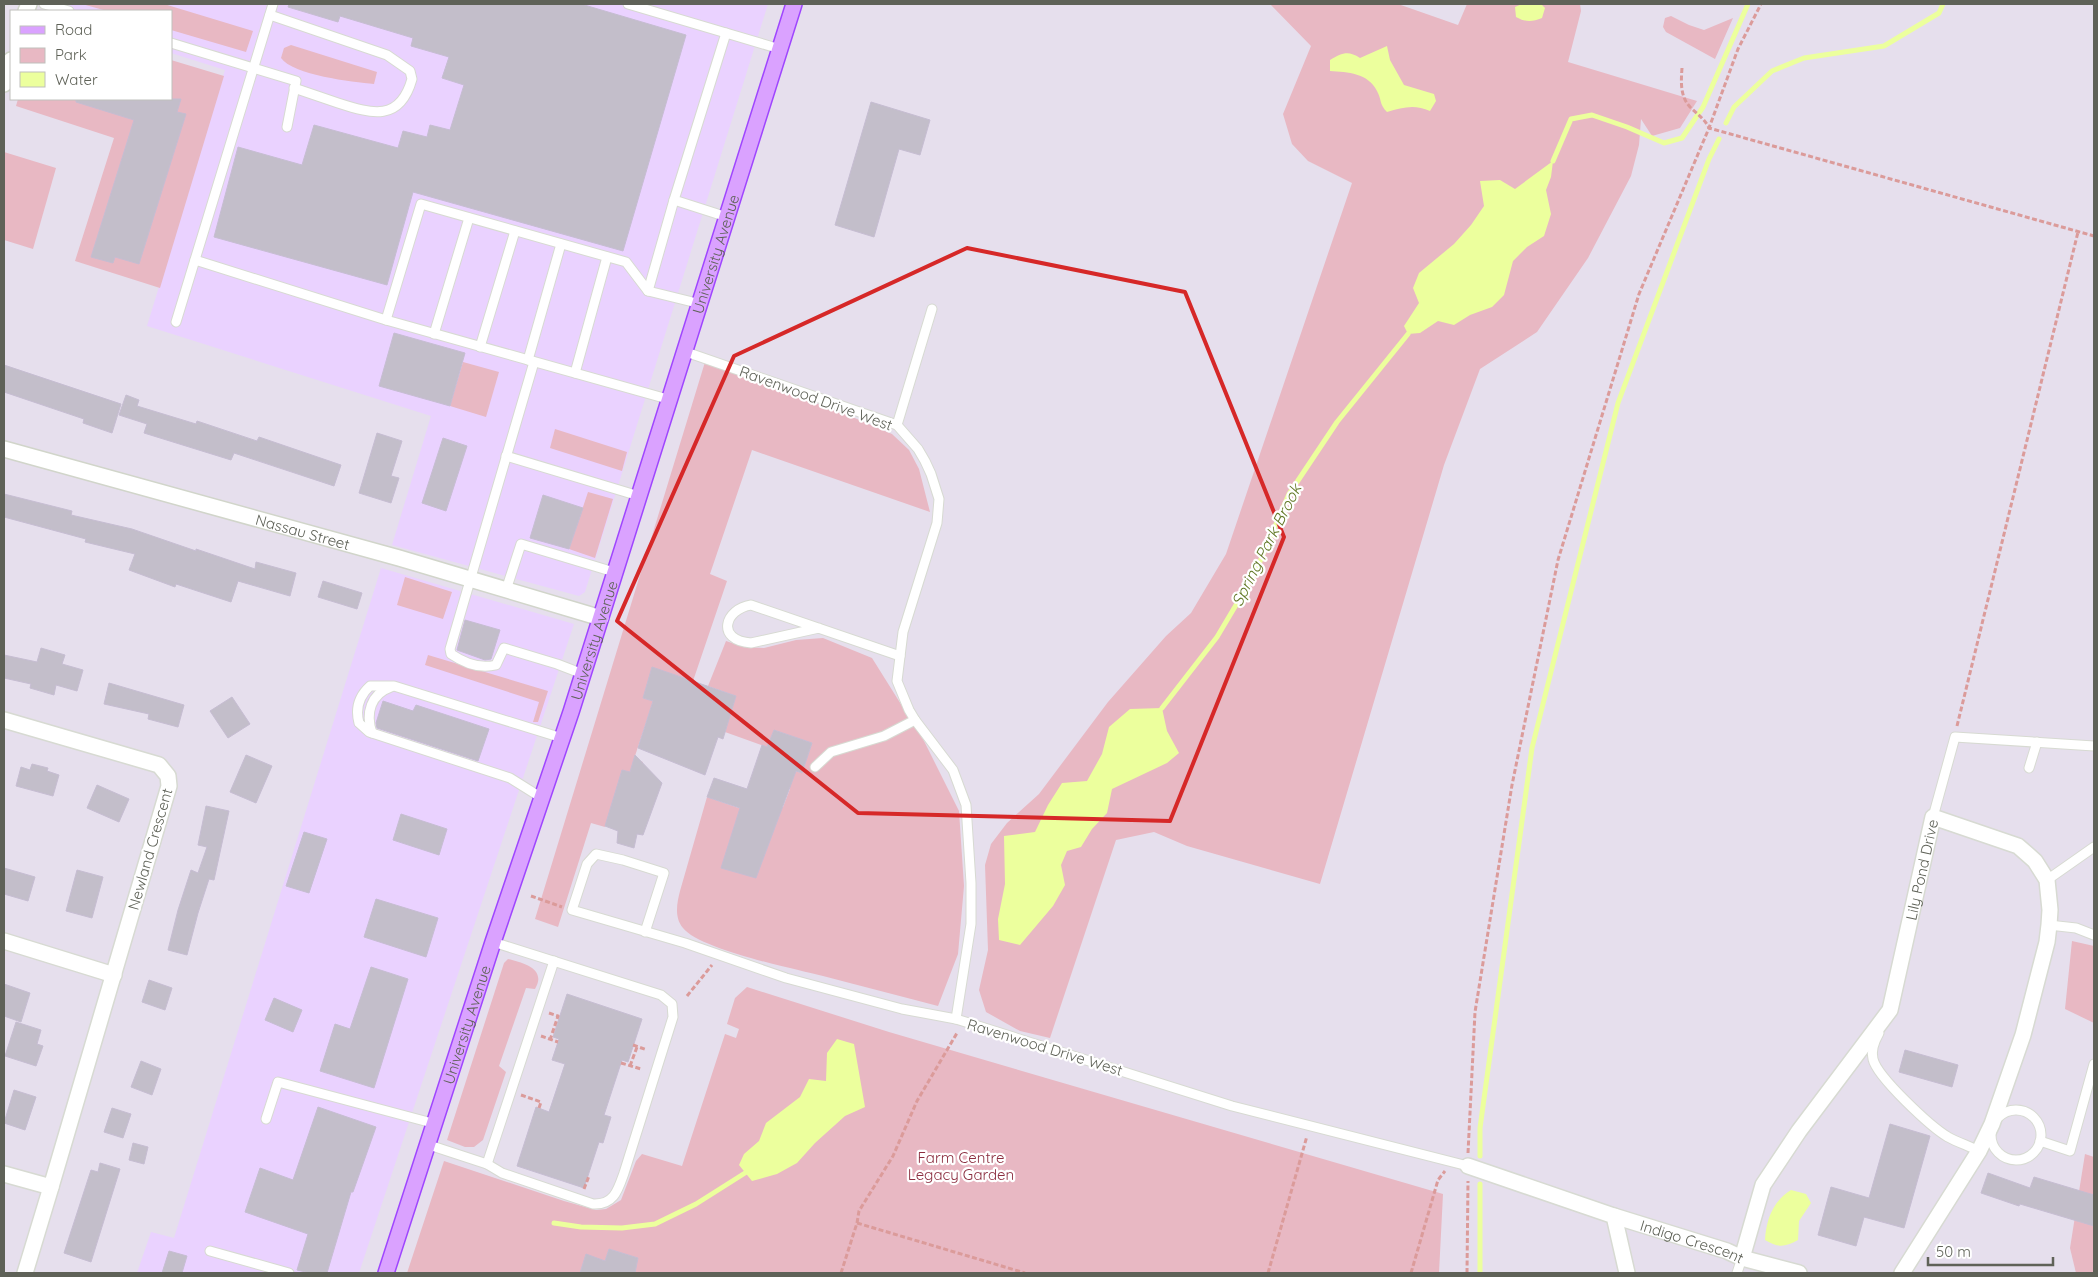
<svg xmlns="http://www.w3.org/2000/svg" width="2098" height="1277" viewBox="0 0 2098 1277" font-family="Quicksand,sans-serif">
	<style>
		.commercial { fill: #ead2ff }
		.green { fill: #e8b8c3 }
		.water { fill: #ecff9d }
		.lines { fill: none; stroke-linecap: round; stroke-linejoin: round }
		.stream { stroke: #ecff9d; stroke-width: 5 }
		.building { fill: #c3beca; stroke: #c6bdd2 }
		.lane-casing { stroke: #d7dad2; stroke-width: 11 }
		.street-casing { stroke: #d7dad2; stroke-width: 18 }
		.secondary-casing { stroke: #d1d5ca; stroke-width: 18 }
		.primary-casing { stroke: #9f46fe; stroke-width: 18 }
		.path { stroke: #db9b9a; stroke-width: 3; stroke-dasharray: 5 2.5; stroke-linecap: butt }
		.lane { stroke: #fff; stroke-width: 9 }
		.street { stroke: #fff; stroke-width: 15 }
		.secondary { stroke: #fff; stroke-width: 15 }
		.primary { stroke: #daa2ff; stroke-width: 15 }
		.marked { fill: none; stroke: #d62828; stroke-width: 4; stroke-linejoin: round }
		.labels { text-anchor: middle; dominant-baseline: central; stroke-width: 4.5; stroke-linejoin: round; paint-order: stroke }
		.street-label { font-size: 15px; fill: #5f6258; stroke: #fff }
		.park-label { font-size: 15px; fill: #8b2d3f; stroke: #fff }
		.water-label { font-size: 16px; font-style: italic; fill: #617825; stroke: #fff }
	</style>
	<rect width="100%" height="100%" fill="#e6dfed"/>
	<g class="commercial">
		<polygon points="49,4 768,4 585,592 579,596 392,545 431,416 147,326 225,70 171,53 171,11 46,11"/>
		<polygon points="381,568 574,624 359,1273 137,1273 151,1232 174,1238"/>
	</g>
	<g class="green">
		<polygon points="82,4 164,4 253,31 246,52 171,30 171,11 107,11"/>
		<polygon points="1270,4 1398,4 1458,25 1467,4 1580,4 1581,11 1568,62 1697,101 1680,128 1652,136 1641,119 1639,145 1631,176 1588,258 1537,332 1480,369 1444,465 1320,884 1187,846 1154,832 1116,840 1050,1038 1020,1031 986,1012 979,990 988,950 985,865 991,844 1007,823 1039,794 1108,702 1166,636 1191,613 1226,554 1352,183 1308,161 1292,144 1283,114 1311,46"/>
		<polygon points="1671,16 1689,25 1704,30 1733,18 1715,59 1666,32 1663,27 1665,18"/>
		<path d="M291,45L377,72L374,84C352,82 293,75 281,58L284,48Z"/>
		<polygon points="171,60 224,76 160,288 75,261 114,138 16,106 18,99 171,99"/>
		<polygon points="4,152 56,168 33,249 4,240"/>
		<polygon points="463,362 499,372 486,417 450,406"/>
		<polygon points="705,362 850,416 892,434 909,450 919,469 930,512 752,450 710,574 727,581 693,681 652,668 643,698 653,701 634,759 643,762 639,775 622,771 605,827 591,823 558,927 535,919"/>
		<polygon points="555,429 627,452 622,471 550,448"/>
		<polygon points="588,492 613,499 595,558 569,549"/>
		<polygon points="405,577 452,592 443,619 397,605"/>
		<path d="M823,638L872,658L924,741L959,811L964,886L958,954L938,1006C900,996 861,986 823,976C794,969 699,949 683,928C674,917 677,903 680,891L707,797L753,813L758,798L783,807L790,789V770L802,773L812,743L774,730L767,747L725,732L736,696L708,686L726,641L744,647L764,648L796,640Z"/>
		<polygon points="428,655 548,691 538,722 533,722 539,702 425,665"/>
		<polygon points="2072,941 2094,946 2094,1023 2065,1009"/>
		<path d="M508,959C524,963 547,969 535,989L526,988L499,1066L506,1072L483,1140L474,1147H465L447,1140L504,963Z"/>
		<polygon points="747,987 889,1032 1443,1194 1439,1273 634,1273 638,1258 609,1249 605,1261 586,1255 580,1273 547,1273 541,1272 540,1273 407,1273 444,1161 564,1201 596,1210 606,1209 621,1200 636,1161 642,1154 682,1166 725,1034 736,1038 739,1029 727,1024 735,998"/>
		<polygon points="2085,1154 2094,1157 2094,1273 2076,1273 2070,1248"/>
	</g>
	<g class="water">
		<path d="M1522,4H1541L1545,8L1542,18C1532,22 1525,22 1516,17L1515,7Z"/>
		<path d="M1387,46L1390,60L1404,85L1434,94L1436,101L1430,111C1415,104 1403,107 1387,112C1379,104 1382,100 1377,91C1368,73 1348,72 1330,71V60C1342,53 1348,50 1360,58Z"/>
		<polygon points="1553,161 1551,177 1546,190 1551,214 1544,236 1527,247 1513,261 1504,295 1492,307 1470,315 1454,325 1438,321 1420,333 1408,334 1404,326 1419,303 1413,288 1419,273 1454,244 1471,225 1484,206 1480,181 1500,180 1515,189"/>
		<polygon points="1162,708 1167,731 1179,753 1167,763 1112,789 1107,813 1092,829 1081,847 1067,851 1061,865 1065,885 1053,906 1020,945 999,940 998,919 1005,884 1004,836 1035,832 1048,805 1062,783 1087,781 1102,754 1109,727 1130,709"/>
		<polygon points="837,1039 854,1044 865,1107 845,1116 815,1143 797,1163 777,1174 752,1181 739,1165 744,1154 759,1141 766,1123 800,1097 809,1079 826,1081 827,1053"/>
		<path d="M1791,1190L1806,1194L1811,1203L1799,1221L1798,1240C1785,1247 1778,1248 1765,1240C1766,1220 1773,1201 1791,1190Z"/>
	</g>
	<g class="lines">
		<g class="stream">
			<polyline points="1726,123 1734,107 1772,71 1804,58 1884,46 1939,13 1943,4"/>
			<polyline points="1553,161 1571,119 1592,115 1627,127 1664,143 1682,138 1703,107 1748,4"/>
			<polyline points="1162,708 1217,637 1255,573 1289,494 1337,422 1408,334"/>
			<polyline points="1480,1156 1480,1128 1532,748 1618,403 1709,159 1719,139"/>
			<polyline points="1480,1184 1480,1273"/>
			<polyline points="554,1223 581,1227 622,1228 655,1224 696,1204 745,1173"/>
		</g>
	</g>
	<g class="building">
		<polygon points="289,4 581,4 686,35 623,251 413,192 387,285 214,237 238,147 302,165 314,125 398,148 403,131 427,137 430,125 450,130 464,85 442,78 449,57 411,46 413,38 340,16 338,22 288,7"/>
		<polygon points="76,99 181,99 177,112 186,114 139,264 115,257 113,263 91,257 134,120 76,102"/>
		<polygon points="871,102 930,120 920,155 899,149 874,237 835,225"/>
		<polygon points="394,333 465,353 450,406 379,386"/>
		<polygon points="4,365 121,404 112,433 83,423 84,419 4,392"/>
		<polygon points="126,395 139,400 137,406 196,424 197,421 257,441 259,437 341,465 334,486 234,453 231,460 144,433 147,424 119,415"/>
		<polygon points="377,433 402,441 391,476 399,478 391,503 359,493"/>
		<polygon points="443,438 467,446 446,511 422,503"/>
		<polygon points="4,494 72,511 71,515 132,529 196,551 196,549 255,569 256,562 296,573 290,596 238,581 231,602 176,584 175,587 129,570 135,554 85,542 86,539 4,517"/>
		<polygon points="543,495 583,508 569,549 530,538"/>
		<polygon points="323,581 362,593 357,609 318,597"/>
		<polygon points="465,620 500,630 491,659 485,660 457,650"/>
		<polygon points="41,648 65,655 62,664 83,670 77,691 56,685 54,695 30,688 31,684 4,678 4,655 37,662"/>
		<polygon points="652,667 736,696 723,739 718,737 705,775 638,748 653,701 643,698"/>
		<polygon points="109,683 184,705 178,727 148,719 149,714 104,704"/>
		<polygon points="232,697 250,724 228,738 210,711"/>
		<polygon points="383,701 413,711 416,705 489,729 478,761 377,728 376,723"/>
		<polygon points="774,730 812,743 802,773 796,771 756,878 721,868 740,808 707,797 714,778 747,789 762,745 767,747"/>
		<polygon points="246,755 272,766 256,803 230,792"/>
		<polygon points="635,755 662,783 643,835 637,834 634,848 617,843 618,831 605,826 622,770 630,772"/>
		<polygon points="32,764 48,768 47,771 59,775 53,796 16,786 21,767 30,770"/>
		<polygon points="97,785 129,799 119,822 87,808"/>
		<polygon points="206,806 229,811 214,880 209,879 198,913 187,955 168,950 178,910 191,870 198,873 207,847 198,845"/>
		<polygon points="401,814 447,829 439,855 393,840"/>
		<polygon points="304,832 327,839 309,893 286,886"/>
		<polygon points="4,868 35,877 28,901 4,894"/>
		<polygon points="77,870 103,877 92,918 66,911"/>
		<polygon points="376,899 438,918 426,957 364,937"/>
		<polygon points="371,967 408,979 374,1088 320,1071 335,1024 350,1029"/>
		<polygon points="149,980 172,988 165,1010 142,1002"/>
		<polygon points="4,984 30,993 21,1022 4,1016"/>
		<polygon points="567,994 642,1019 628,1062 622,1060 604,1115 611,1117 603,1143 599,1142 584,1188 517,1166 536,1107 549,1112 565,1064 552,1060 559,1039 553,1037"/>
		<polygon points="274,998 302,1010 293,1032 265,1020"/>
		<polygon points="16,1022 41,1030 37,1044 43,1046 36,1066 5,1056"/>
		<polygon points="1905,1050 1958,1065 1952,1087 1899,1072"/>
		<polygon points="141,1061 161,1069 152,1095 131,1087"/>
		<polygon points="14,1090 36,1097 25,1130 4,1123"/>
		<polygon points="318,1107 376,1127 353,1192 351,1192 327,1273 310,1273 297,1270 308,1234 245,1212 260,1168 293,1180"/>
		<polygon points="112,1108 131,1114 123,1138 104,1132"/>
		<polygon points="1890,1124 1930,1136 1904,1228 1864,1217 1856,1246 1818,1235 1831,1187 1869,1198"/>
		<polygon points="133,1143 148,1147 144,1164 129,1160"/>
		<polygon points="100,1163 120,1169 91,1262 64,1253 91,1170 98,1172"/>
		<polygon points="1988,1173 2030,1188 2034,1177 2094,1195 2094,1226 2020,1204 2019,1206 1981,1193"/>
		<polygon points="609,1249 638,1258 635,1273 580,1273 586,1254 605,1261"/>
		<polygon points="169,1251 187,1256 182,1273 162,1273"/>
	</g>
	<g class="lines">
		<g class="lane-casing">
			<g id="lane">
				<polyline points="44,4 69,11"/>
				<polyline points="628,4 726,33"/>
				<path d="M270,15L387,55L410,71L412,79C400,122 372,114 338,103C323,98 309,93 294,88"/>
				<polyline points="171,43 296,81 287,127"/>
				<polyline points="727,217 674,200 726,33 780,49"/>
				<polyline points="195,260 386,320"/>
				<polyline points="648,291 674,200"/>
				<polyline points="176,322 273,4"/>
				<polyline points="434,334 469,218"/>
				<polyline points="480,347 515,231"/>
				<polyline points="686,352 897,425 918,449 925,461 931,474 939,499 937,523 903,632 897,681 909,710 915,720 953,770 966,805 971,883 971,924 956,1019"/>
				<polyline points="528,360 561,244"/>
				<path d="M534,362L450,649L451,654C464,663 480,669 496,665L504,648L557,664L583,674"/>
				<polyline points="575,373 607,257"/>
				<polyline points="671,400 386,320 421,204 626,262 648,291 701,304"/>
				<polyline points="897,425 932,309"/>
				<polyline points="506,456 639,496"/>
				<polyline points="506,590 521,544 614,572"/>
				<path d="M819,628L751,643C715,640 725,609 751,605L900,656"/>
				<path d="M372,733C365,713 371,694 391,687"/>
				<polyline points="815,767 831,752 884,736 915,720"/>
				<polyline points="2029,768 2037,742"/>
				<path d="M542,798L510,778L369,732L359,723C355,708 359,696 370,686H394L562,738"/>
				<polyline points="1933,817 1955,737 2094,746"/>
				<polyline points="2047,880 2094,847"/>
				<polyline points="2049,925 2076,928 2094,935"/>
				<polyline points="645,932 664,873 623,860 596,854 587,864 572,910 685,943 786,978 902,1009 956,1019 1232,1106 1468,1166"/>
				<path d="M1879,1033C1875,1040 1871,1051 1873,1059C1877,1077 1931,1127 1948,1137C1957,1142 1969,1146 1979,1151"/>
				<circle cx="2016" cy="1135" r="25"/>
				<polyline points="266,1119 278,1082 436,1124"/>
				<polyline points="2040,1141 2070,1151 2094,1064"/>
				<path d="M429,1145L487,1164L502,1173L593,1204C614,1205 618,1190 624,1173L673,1017L672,1004L661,995L493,942"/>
				<polyline points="487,1164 554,961"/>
				<polyline points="210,1251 289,1273"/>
				<polyline points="1737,1273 1742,1258"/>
			</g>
		</g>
		<g class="street-casing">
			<g id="street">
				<polyline points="4,720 159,765 168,776 169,786 51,1187 4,1174"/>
				<polyline points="4,941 114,975"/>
				<polyline points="1468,1166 1614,1216 1627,1273"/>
				<path id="s1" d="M1614,1216L1727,1251L1742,1258L1799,1273"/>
				<path id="s2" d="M1742,1258L1763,1185L1799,1131L1890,1010L1933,817L2018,846L2035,861L2047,880L2050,910L2049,925L2047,942L2023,1035L1992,1124L1979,1151L1902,1273"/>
				<polyline points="25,1273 51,1187"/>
			</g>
		</g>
		<g class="secondary-casing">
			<g id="secondary">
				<polyline points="26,11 29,4"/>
				<polyline points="4,84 11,60"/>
				<path id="s3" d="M4,449L399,558L601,618"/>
			</g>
		</g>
		<g class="primary-casing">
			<g id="primary">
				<path id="s4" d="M386,1273L493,942L571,712L794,4"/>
			</g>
		</g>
		<g class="path">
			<path d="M1682,68C1681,82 1680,96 1690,107C1697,114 1704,118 1709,128L2094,236"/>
			<polyline points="1957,726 2078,232"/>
			<polyline points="531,896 562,907"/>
			<polyline points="687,996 712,965"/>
			<polyline points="549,1013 558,1016 550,1040"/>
			<polyline points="541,1036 558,1042"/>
			<polyline points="633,1045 647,1050"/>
			<polyline points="621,1063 641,1069"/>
			<polyline points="630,1066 637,1047"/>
			<polyline points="521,1095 541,1102 539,1108"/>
			<polyline points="1468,1153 1475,1012 1512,785 1558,560 1639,294 1709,128 1738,49 1761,4"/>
			<polyline points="584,1189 589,1176 588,1176"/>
			<polyline points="857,1223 859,1211 893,1156 917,1101 957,1033"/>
			<polyline points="841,1273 857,1223 1025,1273"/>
			<polyline points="1268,1273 1307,1136"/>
			<polyline points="1411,1273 1438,1180 1445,1171"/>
			<polyline points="1467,1273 1468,1181"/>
		</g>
		<use href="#lane" class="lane"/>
		<use href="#street" class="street"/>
		<use href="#secondary" class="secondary"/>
		<use href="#primary" class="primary"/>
	</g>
	<path class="marked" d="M967,248L1185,292L1284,537L1170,821L858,813L617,621L734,356Z"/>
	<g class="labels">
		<g class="street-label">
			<text stroke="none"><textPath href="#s4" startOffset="1071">University Avenue</textPath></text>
			<text transform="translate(816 398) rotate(20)">Ravenwood Drive West</text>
			<text stroke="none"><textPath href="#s3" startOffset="310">Nassau Street</textPath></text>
			<text stroke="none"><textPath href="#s4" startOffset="666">University Avenue</textPath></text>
			<text transform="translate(150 849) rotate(-74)">Newland Crescent</text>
			<text stroke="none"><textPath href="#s2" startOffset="436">Lily Pond Drive</textPath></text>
			<text stroke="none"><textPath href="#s4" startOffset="261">University Avenue</textPath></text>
			<text transform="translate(1045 1047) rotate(17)">Ravenwood Drive West</text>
			<text stroke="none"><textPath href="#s1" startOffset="82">Indigo Crescent</textPath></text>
		</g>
		<g class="park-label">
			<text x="961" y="1157">Farm Centre<tspan x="961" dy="17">Legacy Garden</tspan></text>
		</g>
		<g class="water-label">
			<text transform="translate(1266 545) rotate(-63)">Spring Park Brook</text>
		</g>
	</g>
	<rect width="2098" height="1277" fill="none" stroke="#5f6258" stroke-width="10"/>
	<rect x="10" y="10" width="162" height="90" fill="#ffffff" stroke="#bfc0bc"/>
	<rect x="20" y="26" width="25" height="8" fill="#daa2ff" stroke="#bfc0bc"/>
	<text x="55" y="35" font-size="15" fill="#5f6258">Road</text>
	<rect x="20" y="48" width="25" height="15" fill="#e8b8c3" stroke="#bfc0bc"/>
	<text x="55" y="60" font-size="15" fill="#5f6258">Park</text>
	<rect x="20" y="72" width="25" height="15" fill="#ecff9d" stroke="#bfc0bc"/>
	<text x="55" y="85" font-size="15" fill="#5f6258">Water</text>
	<path d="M1928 1257v8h125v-8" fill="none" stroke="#5f6258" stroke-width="2.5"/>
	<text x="1936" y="1257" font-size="15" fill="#5f6258" stroke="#ffffff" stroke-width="4" paint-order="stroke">50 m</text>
</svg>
